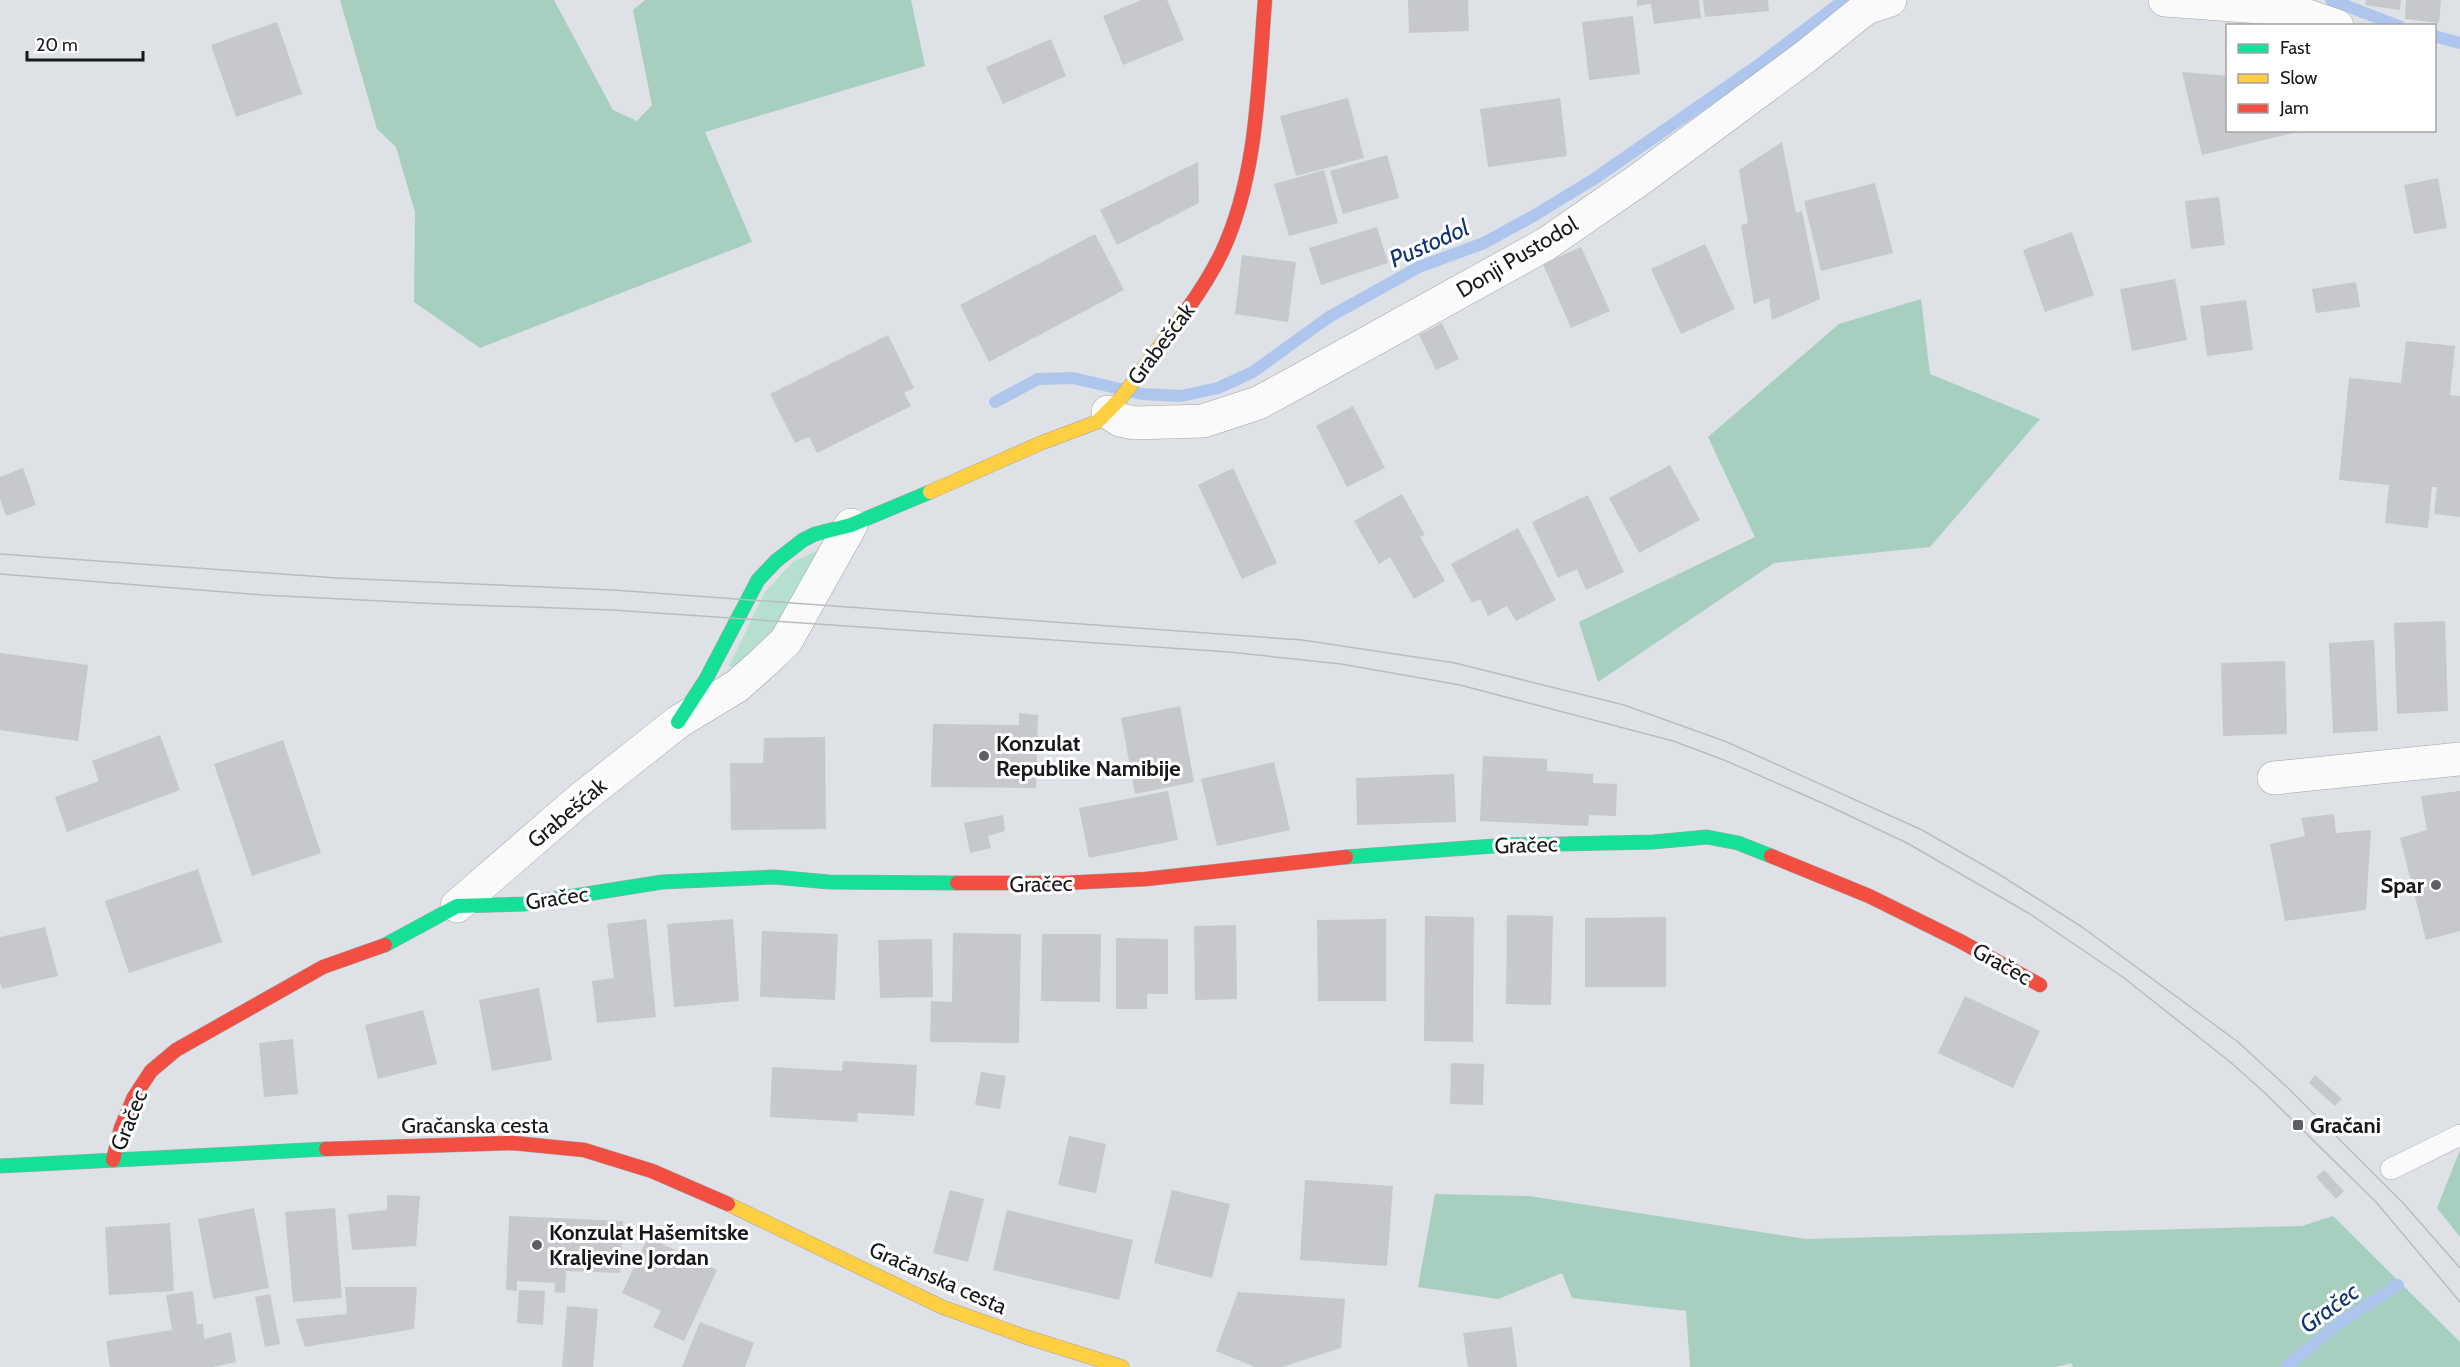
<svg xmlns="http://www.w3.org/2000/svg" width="2460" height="1367" viewBox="0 0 2460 1367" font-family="Cabin,sans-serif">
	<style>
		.green { fill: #b5dfcf }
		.forest { fill: #a6cfc0 }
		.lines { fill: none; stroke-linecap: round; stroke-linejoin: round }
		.stream { stroke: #aec6ee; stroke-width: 12 }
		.building { fill: #c6c8cc }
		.lane-casing { stroke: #a2a4a8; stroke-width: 22 }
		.street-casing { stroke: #a2a4a8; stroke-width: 34 }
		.fast-casing { stroke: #a2a4a8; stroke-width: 15 }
		.slow-casing { stroke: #a2a4a8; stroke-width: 15 }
		.jam-casing { stroke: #a2a4a8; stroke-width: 15 }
		.lane { stroke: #fafafb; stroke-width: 21 }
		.street { stroke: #fafafb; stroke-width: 33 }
		.fast { stroke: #16e098; stroke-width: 14 }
		.slow { stroke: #ffcf43; stroke-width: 14 }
		.jam { stroke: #f24e42; stroke-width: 14 }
		.tram { stroke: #bcbcbe; stroke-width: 1.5 }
		.poi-dot { fill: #5d5f63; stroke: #fff; stroke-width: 2 }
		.labels { text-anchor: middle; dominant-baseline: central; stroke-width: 6; stroke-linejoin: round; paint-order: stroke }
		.street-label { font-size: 22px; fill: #17191c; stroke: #fff }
		.poi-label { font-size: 22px; font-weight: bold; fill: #17191c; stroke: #fff; text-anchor: start }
		.water-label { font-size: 24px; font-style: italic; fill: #0f3373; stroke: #fff }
	</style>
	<rect width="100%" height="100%" fill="#dee1e6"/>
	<polygon class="green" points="822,548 776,635 735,667 729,666 765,592 793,562"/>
	<g class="forest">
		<polygon points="340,0 554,0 613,110 637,121 652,105 633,10 645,0 911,0 925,66 705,132 752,242 480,348 414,302 415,212 396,147 377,129"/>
		<polygon points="1921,299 1930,374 2040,419 1930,547 1774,563 1598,682 1579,622 1755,537 1708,437 1839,324"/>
		<polygon points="2460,1150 2460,1237 2437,1208"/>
		<polygon points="1435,1194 1529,1196 1806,1239 2302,1226 2333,1216 2460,1342 2460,1367 2073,1367 2071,1363 2056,1367 1690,1367 1686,1311 1572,1298 1562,1273 1498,1299 1418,1287"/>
	</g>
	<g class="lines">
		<g class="stream">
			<polyline points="2331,0 2399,26"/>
			<polyline points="2434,36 2460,43"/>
			<polyline points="995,402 1038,379 1073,378 1142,394 1181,396 1218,388 1253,372 1329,317 1419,267 1484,243 1535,215 1594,179 1757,66 1844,0"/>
			<polyline points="2286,1367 2339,1323 2398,1285"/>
		</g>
	</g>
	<g class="building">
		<polygon points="1141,0 1167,0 1184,40 1123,65 1103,16"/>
		<polygon points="1408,0 1468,0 1469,31 1409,33"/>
		<polygon points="1637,0 1699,0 1701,18 1654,24 1651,4 1637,6"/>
		<polygon points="1703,0 1768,0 1769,11 1705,17"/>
		<polygon points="2366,0 2401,0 2400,10 2365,5"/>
		<polygon points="2406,0 2441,0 2439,23 2405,19"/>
		<polygon points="1633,16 1640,74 1589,80 1582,22"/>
		<polygon points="277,22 302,94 236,117 211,45"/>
		<polygon points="1051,39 1066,76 1003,104 986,67"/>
		<polygon points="2182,72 2228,76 2228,130 2302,131 2202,155"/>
		<polygon points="1348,98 1364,158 1296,176 1280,116"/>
		<polygon points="1560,98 1567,156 1488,167 1480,109"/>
		<polygon points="1782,142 1796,213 1802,211 1820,299 1772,320 1769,298 1754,304 1741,225 1748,223 1739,170"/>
		<polygon points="1387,155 1399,198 1343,214 1330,171"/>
		<polygon points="1198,162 1199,203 1117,245 1100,210"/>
		<polygon points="1324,170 1338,223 1289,236 1274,184"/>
		<polygon points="2438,178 2447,228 2414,234 2404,185"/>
		<polygon points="1875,183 1893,253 1821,271 1804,201"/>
		<polygon points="2219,197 2225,245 2191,249 2185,201"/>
		<polygon points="1377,227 1388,263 1321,285 1309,248"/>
		<polygon points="2072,232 2094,295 2045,312 2023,250"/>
		<polygon points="1095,234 1124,290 989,362 960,305"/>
		<polygon points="1705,244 1735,309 1681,334 1651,269"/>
		<polygon points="1581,247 1610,311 1571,328 1543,264"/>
		<polygon points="1242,255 1296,262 1288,322 1235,314"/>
		<polygon points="2175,279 2187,340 2132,351 2120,289"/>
		<polygon points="2356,282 2360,307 2316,313 2312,289"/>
		<polygon points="2246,300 2253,350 2207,356 2200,306"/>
		<polygon points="1442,323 1459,359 1436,370 1419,335"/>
		<polygon points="888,335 914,388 904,393 911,406 817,453 809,437 795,443 770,394"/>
		<polygon points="2406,341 2455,346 2450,395 2460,396 2460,517 2434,514 2437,487 2432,487 2428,528 2385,523 2389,485 2339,480 2349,378 2401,383"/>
		<polygon points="1353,406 1385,468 1347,487 1316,426"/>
		<polygon points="1670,465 1700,520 1639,553 1609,498"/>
		<polygon points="23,468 36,505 6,516 0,498 0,477"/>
		<polygon points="1233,468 1277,563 1242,579 1198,485"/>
		<polygon points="1402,494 1425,535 1420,537 1445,581 1414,599 1390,557 1379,564 1354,521"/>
		<polygon points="1588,495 1624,572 1586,590 1577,569 1558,578 1532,522"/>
		<polygon points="1518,528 1556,600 1516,621 1507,606 1488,616 1480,599 1472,603 1451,564"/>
		<polygon points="2445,621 2448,711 2397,714 2394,623"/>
		<polygon points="2374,640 2378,731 2333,733 2329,643"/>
		<polygon points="0,653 88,665 78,741 0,730"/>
		<polygon points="2285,661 2287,734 2223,736 2221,663"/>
		<polygon points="1180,706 1194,782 1135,794 1121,718"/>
		<polygon points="1019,713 1038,715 1036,788 931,787 933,724 1019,725"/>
		<polygon points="160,735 180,790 67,832 55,797 99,781 92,761"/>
		<polygon points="825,737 826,829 731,830 730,763 763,763 764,738"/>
		<polygon points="283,740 321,853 252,876 214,764"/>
		<polygon points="1483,756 1547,759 1547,771 1593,774 1593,783 1617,784 1616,816 1589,815 1588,826 1480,821"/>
		<polygon points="1274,762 1290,830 1217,846 1201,779"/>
		<polygon points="1454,774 1456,822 1357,825 1356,778"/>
		<polygon points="1168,791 1178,840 1089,858 1079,808"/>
		<polygon points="2460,791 2460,931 2426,940 2400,838 2427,830 2421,796"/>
		<polygon points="2334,814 2336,833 2371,830 2366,910 2285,921 2270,844 2305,836 2301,818"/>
		<polygon points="1003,815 1005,831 988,836 991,848 970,853 964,823"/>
		<polygon points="198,869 222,942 129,973 105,901"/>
		<polygon points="1507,915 1553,916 1551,1005 1506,1004"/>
		<polygon points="1425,916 1474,917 1473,1042 1424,1041"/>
		<polygon points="1666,917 1666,987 1585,987 1585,918"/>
		<polygon points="646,919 656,1017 597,1023 592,981 614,978 607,924"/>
		<polygon points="733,919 739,1001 674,1007 667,924"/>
		<polygon points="1386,919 1386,1001 1318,1001 1317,920"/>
		<polygon points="1236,925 1237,999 1195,1000 1194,926"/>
		<polygon points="45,927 58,976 2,989 0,981 0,937"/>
		<polygon points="762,931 838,934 835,1000 760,997"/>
		<polygon points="953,933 1021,934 1019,1043 930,1042 931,1001 952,1002"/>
		<polygon points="1042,934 1101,934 1100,1002 1041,1001"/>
		<polygon points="1116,938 1168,939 1168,994 1147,994 1147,1009 1116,1009"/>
		<polygon points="932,939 933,997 880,998 878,940"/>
		<polygon points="539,988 552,1060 492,1071 479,1000"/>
		<polygon points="1965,996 2040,1031 2013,1088 1938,1053"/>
		<polygon points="423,1010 437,1064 378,1079 365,1025"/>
		<polygon points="293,1039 298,1094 264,1097 259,1043"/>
		<polygon points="843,1061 917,1065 914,1116 858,1113 857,1122 770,1117 772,1067 842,1071"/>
		<polygon points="1451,1063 1484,1064 1483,1105 1450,1104"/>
		<polygon points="981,1072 1006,1076 1000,1109 975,1105"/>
		<polygon points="2315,1075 2342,1099 2335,1106 2309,1083"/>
		<polygon points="1069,1136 1106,1144 1096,1193 1058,1185"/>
		<polygon points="2324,1170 2344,1191 2336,1199 2316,1177"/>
		<polygon points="1305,1180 1393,1186 1387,1266 1300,1260"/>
		<polygon points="950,1190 984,1199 968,1262 933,1253"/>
		<polygon points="1172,1190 1230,1204 1212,1278 1154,1263"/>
		<polygon points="387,1195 420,1196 416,1246 352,1250 348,1214 387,1210"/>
		<polygon points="254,1208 269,1288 213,1299 198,1219"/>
		<polygon points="335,1208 342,1298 293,1302 285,1212"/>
		<polygon points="1007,1210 1133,1240 1119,1300 993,1270"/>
		<polygon points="509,1216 623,1221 620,1273 566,1271 565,1293 554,1292 555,1283 517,1281 517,1291 506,1290"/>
		<polygon points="170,1223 174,1291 109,1295 105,1227"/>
		<polygon points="648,1237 717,1270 684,1341 653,1327 661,1311 622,1293"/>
		<polygon points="345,1287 417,1287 414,1329 305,1347 296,1319 347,1314"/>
		<polygon points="519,1290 545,1291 543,1325 517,1323"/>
		<polygon points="193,1291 197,1325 203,1323 204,1339 231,1332 236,1362 212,1367 110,1367 106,1341 172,1330 166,1295"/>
		<polygon points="1238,1292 1345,1299 1341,1348 1282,1367 1255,1367 1216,1351"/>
		<polygon points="270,1294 280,1344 265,1347 255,1297"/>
		<polygon points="567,1306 598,1309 593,1367 562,1367"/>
		<polygon points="700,1322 754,1343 745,1367 682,1367"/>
		<polygon points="1512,1327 1517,1367 1468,1367 1463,1333"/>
	</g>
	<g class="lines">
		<g class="lane-casing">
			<polyline id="lane" points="2391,1169 2460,1135"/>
		</g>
		<g class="street-casing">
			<g id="street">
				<polyline points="2165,0 2274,8 2296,12 2337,26"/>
				<polyline points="1108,412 1120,420 1135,423 1203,421 1258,403 1295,383 1546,244 1640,179 1805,57 1866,8 1890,0"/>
				<polyline points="2274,778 2460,759"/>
				<polyline points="457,906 577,802 678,722 737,686 764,662 786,641 851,525"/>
			</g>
		</g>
		<g class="fast-casing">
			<g id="fast">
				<polyline points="678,722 706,679 758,580 776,561 803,540 815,534 851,525 930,492"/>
				<polyline points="1346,857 1507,845 1653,842 1707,837 1738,843 1771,856"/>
				<polyline points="385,945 457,906 524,904 662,882 774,877 829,882 957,883"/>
				<polyline points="0,1166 326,1149"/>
			</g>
		</g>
		<g class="slow-casing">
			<g id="slow">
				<polyline points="930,492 1041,443 1097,422 1121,398 1186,311"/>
				<polyline points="728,1204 942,1307 1026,1337 1122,1367"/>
			</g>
		</g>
		<g class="jam-casing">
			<g id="jam">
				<path d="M1186,311C1199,293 1212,273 1222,252C1258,175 1258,84 1265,0"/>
				<polyline points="1771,856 1869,896 1960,941 2040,985"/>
				<polyline points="957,883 1064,883 1146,879 1346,857"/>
				<polyline points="326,1149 513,1143 584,1150 652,1171 728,1204"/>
				<polyline points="113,1160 121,1128 134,1097 151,1071 176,1050 323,967 385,945"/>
			</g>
		</g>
		<use href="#lane" class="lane"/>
		<use href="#street" class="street"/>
		<use href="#fast" class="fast"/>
		<use href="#slow" class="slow"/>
		<use href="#jam" class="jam"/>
		<g class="tram">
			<polyline points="0,554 337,578 613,590 1302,640 1455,663 1624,705 1727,742 1922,830 1997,873 2082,927 2238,1042 2288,1088 2404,1204 2460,1268"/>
			<polyline points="0,574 262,595 441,604 612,610 1229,652 1341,664 1460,685 1673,741 1724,760 1829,806 1907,843 2030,914 2124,978 2229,1061 2265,1093 2376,1202 2460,1302"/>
		</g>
	</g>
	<g class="poi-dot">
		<circle cx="984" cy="756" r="6"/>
		<circle cx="2436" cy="885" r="6"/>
		<rect x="2292" y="1119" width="12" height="12" rx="3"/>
		<circle cx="537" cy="1245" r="6"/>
	</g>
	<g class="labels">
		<g class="street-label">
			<text transform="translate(1517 257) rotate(-31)">Donji Pustodol</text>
			<text transform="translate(1161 344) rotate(-53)">Grabešćak</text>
			<text transform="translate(567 813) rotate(-40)">Grabešćak</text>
			<text transform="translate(1526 845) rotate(-2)">Gračec</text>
			<text transform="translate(1041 884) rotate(-1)">Gračec</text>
			<text transform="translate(557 898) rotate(-8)">Gračec</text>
			<text transform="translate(2002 964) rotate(29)">Gračec</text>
			<text transform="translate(129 1120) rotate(-68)">Gračec</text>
			<text x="475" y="1125">Gračanska cesta</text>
			<text transform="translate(938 1278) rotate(24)">Gračanska cesta</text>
		</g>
		<g class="poi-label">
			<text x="996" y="743">Konzulat<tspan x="996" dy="25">Republike Namibije</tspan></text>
			<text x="2424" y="885" text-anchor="end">Spar</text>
			<text x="2310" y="1125">Gračani</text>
			<text x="549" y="1232">Konzulat Hašemitske<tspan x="549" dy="25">Kraljevine Jordan</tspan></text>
		</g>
		<g class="water-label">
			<text transform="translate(1429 243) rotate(-24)">Pustodol</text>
			<text transform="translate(2329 1308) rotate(-36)">Gračec</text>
		</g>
	</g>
	<rect x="2226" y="24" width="210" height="108" fill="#ffffff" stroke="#a2a3a4" stroke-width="1.5"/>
	<rect x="2238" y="44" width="30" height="9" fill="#16e098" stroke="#a2a3a4" stroke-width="1.5"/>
	<text x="2280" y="54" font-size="18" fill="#17191c">Fast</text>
	<rect x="2238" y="74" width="30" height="9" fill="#ffcf43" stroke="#a2a3a4" stroke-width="1.5"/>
	<text x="2280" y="84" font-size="18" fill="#17191c">Slow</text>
	<rect x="2238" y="104" width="30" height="9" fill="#f24e42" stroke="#a2a3a4" stroke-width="1.5"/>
	<text x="2280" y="114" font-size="18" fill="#17191c">Jam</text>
	<path d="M27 51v9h116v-9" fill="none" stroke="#17191c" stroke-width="3"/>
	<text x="36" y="51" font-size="18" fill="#17191c" stroke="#ffffff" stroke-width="4.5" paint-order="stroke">20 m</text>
</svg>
